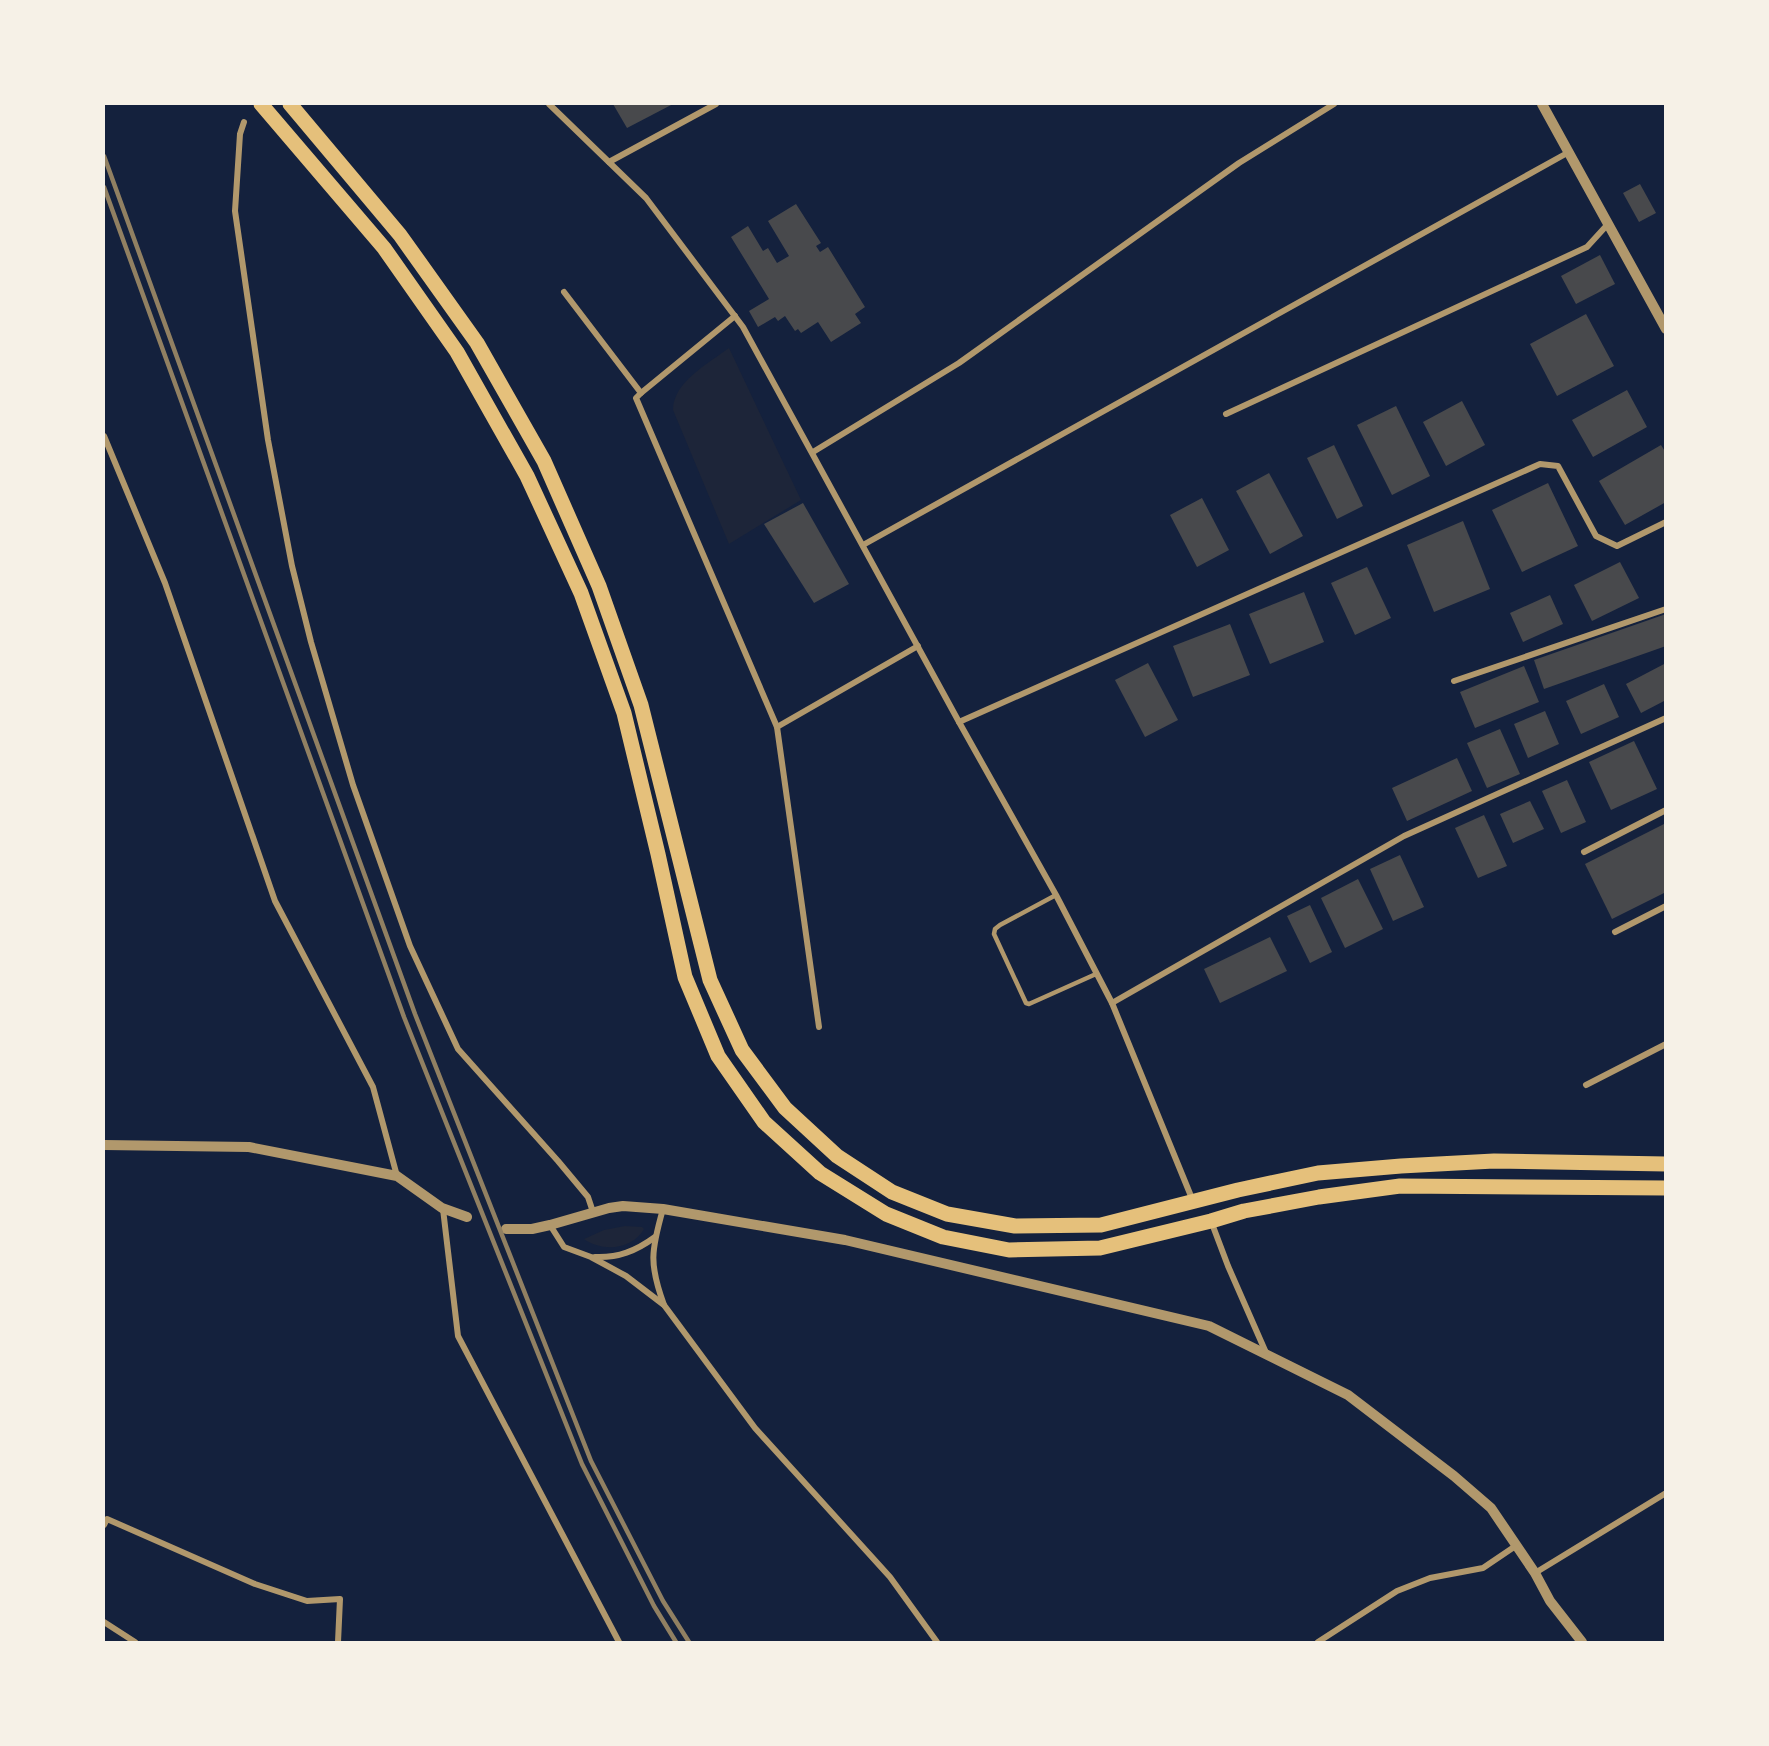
<svg xmlns="http://www.w3.org/2000/svg" width="1769" height="1746" viewBox="0 0 1769 1746" font-family="'Golos Text',sans-serif">
	<style>
		.green { fill: #1d2539 }
		.building { fill: #48494c }
		.lines { fill: none; stroke-linecap: round; stroke-linejoin: round }
		.service { stroke: #b1986c; stroke-width: 4.5 }
		.minor { stroke: #b1986c; stroke-width: 6 }
		.tertiary { stroke: #b1986c; stroke-width: 10 }
		.primary { stroke: #e5c07b; stroke-width: 15 }
		.rail { stroke: #918062; stroke-width: 4.5 }
	</style>
	<rect width="100%" height="100%" fill="#14213d"/>
	<g class="green">
		<path d="M729,348L801,500L729,544L673,410C673,382 709,363 729,348Z"/>
		<path d="M625,1226L642,1227L644,1229C632,1250 602,1252 584,1239L604,1230Z"/>
	</g>
	<g class="building">
		<polygon points="613,104 673,104 627,128"/>
		<polygon points="1640,184 1656,213 1639,222 1623,193"/>
		<polygon points="796,204 821,243 816,246 820,252 828,247 865,307 855,314 861,323 831,342 818,322 801,333 798,329 795,331 785,316 778,321 775,317 758,327 749,311 769,299 731,237 748,226 763,251 768,248 777,263 789,256 768,221"/>
		<polygon points="1600,255 1615,284 1576,304 1561,276"/>
		<polygon points="1586,314 1614,366 1557,396 1530,344"/>
		<polygon points="1627,390 1647,427 1593,457 1572,420"/>
		<polygon points="1462,401 1485,445 1446,466 1423,422"/>
		<polygon points="1396,406 1430,476 1392,495 1357,425"/>
		<polygon points="1334,445 1363,506 1337,519 1307,458"/>
		<polygon points="1661,445 1666,453 1666,502 1625,525 1599,481"/>
		<polygon points="1269,473 1303,536 1270,554 1236,491"/>
		<polygon points="1548,483 1578,546 1522,572 1492,510"/>
		<polygon points="1202,498 1229,550 1197,567 1170,515"/>
		<polygon points="803,503 849,584 814,603 764,524"/>
		<polygon points="1463,521 1490,589 1434,612 1407,545"/>
		<polygon points="1620,562 1639,598 1592,621 1574,585"/>
		<polygon points="1367,567 1391,618 1355,635 1331,583"/>
		<polygon points="1304,592 1324,642 1270,664 1249,614"/>
		<polygon points="1550,595 1563,624 1523,642 1510,613"/>
		<polygon points="1666,614 1666,646 1544,689 1534,660"/>
		<polygon points="1230,624 1250,675 1193,697 1173,646"/>
		<polygon points="1148,663 1178,720 1145,737 1115,680"/>
		<polygon points="1666,663 1666,700 1641,713 1626,684"/>
		<polygon points="1524,666 1539,702 1475,728 1460,692"/>
		<polygon points="1604,684 1619,717 1581,734 1566,701"/>
		<polygon points="1545,711 1559,744 1528,758 1514,724"/>
		<polygon points="1500,729 1520,774 1487,788 1467,743"/>
		<polygon points="1634,741 1657,789 1611,810 1589,762"/>
		<polygon points="1457,758 1472,791 1407,821 1392,788"/>
		<polygon points="1567,780 1586,822 1561,833 1542,791"/>
		<polygon points="1530,801 1544,829 1513,843 1500,814"/>
		<polygon points="1484,815 1507,866 1478,878 1455,828"/>
		<polygon points="1666,823 1666,892 1612,919 1585,864"/>
		<polygon points="1400,855 1424,907 1393,921 1370,869"/>
		<polygon points="1358,879 1383,929 1345,948 1321,898"/>
		<polygon points="1310,905 1332,952 1310,963 1287,916"/>
		<polygon points="1270,937 1287,971 1220,1003 1204,969"/>
	</g>
	<g class="lines">
		<polyline class="service" points="1056,895 1000,925 995,929 994,934 1026,1003 1029,1004 1096,974"/>
		<g class="minor">
			<polyline points="549,104 646,198 743,327 959,722 1056,895 1112,1003 1193,1201"/>
			<polyline points="244,122 240,134 235,211 268,440 292,566 311,642 353,785 410,946 458,1049 558,1161 588,1197 593,1212"/>
			<polyline points="609,162 716,104"/>
			<polyline points="564,292 641,393 636,398 777,727 819,1027"/>
			<polyline points="641,393 735,316"/>
			<polyline points="1226,414 1587,247 1608,224"/>
			<polyline points="104,436 165,583 275,901 373,1087 397,1176"/>
			<polyline points="813,452 959,363 1239,163 1334,104"/>
			<polyline points="863,545 1569,152"/>
			<polyline points="1454,681 1666,609"/>
			<polyline points="959,722 1540,464 1558,466 1596,536 1617,546 1666,522"/>
			<polyline points="777,727 918,646"/>
			<polyline points="1584,852 1666,810"/>
			<polyline points="1615,932 1666,906"/>
			<polyline points="1112,1003 1404,836 1666,718"/>
			<polyline points="1586,1085 1666,1044"/>
			<polyline points="443,1209 458,1336 619,1642"/>
			<path d="M663,1209C651,1251 649,1264 664,1305"/>
			<polyline points="1211,1221 1228,1266 1267,1355"/>
			<polyline points="550,1225 564,1247 591,1257 626,1276 664,1305 755,1428 890,1577 937,1642"/>
			<path d="M595,1257C618,1258 636,1251 655,1237"/>
			<polyline points="104,1525 107,1519 255,1584 307,1601 340,1599 338,1642"/>
			<polyline points="1535,1573 1666,1493"/>
			<polyline points="104,1622 135,1642"/>
			<polyline points="1318,1642 1397,1591 1430,1578 1483,1568 1517,1545"/>
		</g>
		<g class="tertiary">
			<polyline points="1542,104 1666,329"/>
			<polyline points="104,1145 249,1147 397,1176 442,1208 467,1217"/>
			<polyline points="506,1229 532,1229 550,1225 609,1208 623,1206 663,1209 845,1240 1209,1326 1348,1395 1454,1476 1491,1508 1535,1573 1550,1601 1582,1642"/>
		</g>
		<g class="primary">
			<polyline points="261,104 384,248 457,352 527,476 581,593 624,713 658,854 685,977 718,1056 764,1122 820,1173 886,1214 943,1237 1009,1250 1100,1248 1211,1221 1244,1211 1319,1197 1400,1186 1666,1188"/>
			<polyline points="290,104 400,235 477,343 544,461 599,586 641,705 710,980 742,1050 785,1108 837,1156 892,1192 947,1214 1015,1226 1101,1225 1238,1190 1318,1173 1401,1166 1494,1161 1666,1164"/>
		</g>
		<g class="rail">
			<polyline points="104,156 415,1014 591,1461 663,1601 689,1642"/>
			<polyline points="104,187 404,1017 582,1464 654,1606 676,1642"/>
		</g>
	</g>
	<rect width="1769" height="1746" fill="none" stroke="#f6f1e7" stroke-width="210"/>
</svg>
